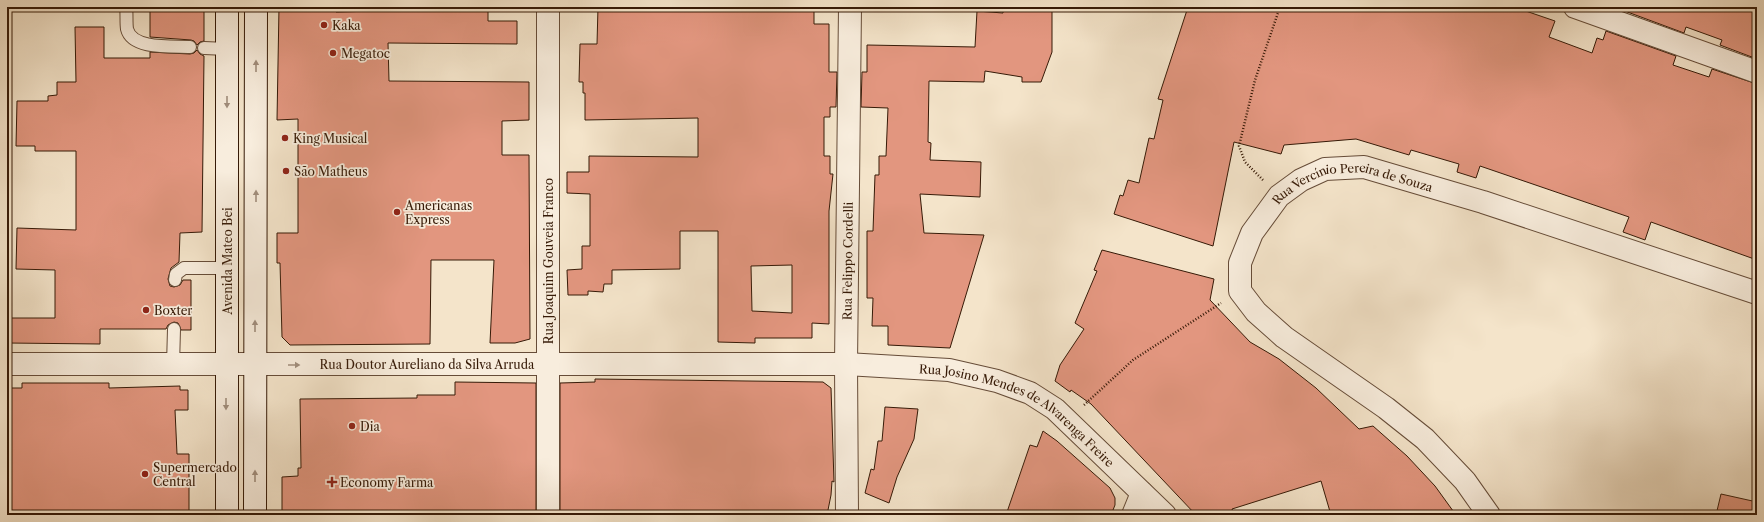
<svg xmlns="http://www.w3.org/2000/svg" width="1764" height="522" viewBox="0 0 1764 522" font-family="'Libre Caslon Text',serif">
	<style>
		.building { fill: #e2967f; stroke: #361a07; fill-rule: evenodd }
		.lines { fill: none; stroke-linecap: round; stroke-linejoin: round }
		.lane-casing { stroke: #664c38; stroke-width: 14 }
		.street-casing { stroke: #664c38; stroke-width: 24 }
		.secondary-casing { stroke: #361a07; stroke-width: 24 }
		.path { stroke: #361a07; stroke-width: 2.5; stroke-dasharray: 1 2; stroke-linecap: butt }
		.lane { stroke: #f8eddd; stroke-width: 12 }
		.street { stroke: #f8eddd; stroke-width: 22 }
		.secondary { stroke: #f8eddd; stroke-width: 22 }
		.oneway { fill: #a18e7d }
		.poi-dot { fill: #8f2418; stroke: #f8eddd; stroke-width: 1.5 }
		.labels { text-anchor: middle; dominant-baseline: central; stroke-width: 3.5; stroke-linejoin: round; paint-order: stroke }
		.poi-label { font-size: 12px; fill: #361a07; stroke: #f8eddd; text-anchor: start }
		.street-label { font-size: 12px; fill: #361a07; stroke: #f8eddd }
	</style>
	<rect width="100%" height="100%" fill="#f4e4ca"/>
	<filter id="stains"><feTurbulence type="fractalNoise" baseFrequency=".005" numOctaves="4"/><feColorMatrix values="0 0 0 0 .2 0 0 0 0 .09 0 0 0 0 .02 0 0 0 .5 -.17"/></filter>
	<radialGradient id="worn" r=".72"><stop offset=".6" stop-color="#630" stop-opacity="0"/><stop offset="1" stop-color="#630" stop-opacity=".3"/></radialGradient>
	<g class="building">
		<polygon points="150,7 200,7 200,11 204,11 204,41 200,42 197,45 194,41 191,40 150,37"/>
		<polygon points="279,7 336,7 336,12 377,11 377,7 488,7 488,21 517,21 517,44 388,43 389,81 529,82 529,120 502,121 502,155 529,155 530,339 515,343 490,343 494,260 431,260 430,344 290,345 282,337 280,263 277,263 277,233 298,233 298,119 277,120"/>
		<path d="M598,7H784V10L814,9V24H829V72H837L836,107H830V117H824V156H830V174H833L829,211V324L812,323V338H755V343L718,342V231H680V269L612,270V284H604L603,292L588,291V295H568L567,270L582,269V246H590V194L567,193V172H589V156L698,157V118L585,120V93H583V82H579L580,44H597ZM792,265V313L752,311L751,266Z"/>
		<polygon points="1188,7 1514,7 1555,21 1549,37 1592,53 1597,38 1603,40 1606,31 1676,56 1673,65 1709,77 1712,69 1757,84 1757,260 1651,222 1645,240 1623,232 1629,217 1480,166 1476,178 1457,172 1459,164 1411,150 1409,155 1356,139 1284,145 1281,154 1234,142 1213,246 1114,214 1120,195 1123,196 1128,180 1139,183 1149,138 1154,139 1163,100 1158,99"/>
		<polygon points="1614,7 1757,7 1757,59 1720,45 1722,40 1686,27 1684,33"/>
		<polygon points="977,11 1003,13 1003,11 1052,11 1052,52 1041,82 1022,82 1022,77 985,71 984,82 929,81 928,142 931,143 930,160 981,162 980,197 920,194 924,233 984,235 950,348 888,345 888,326 872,326 873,298 867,298 867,231 873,231 875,175 879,175 879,156 886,156 888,108 861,107 862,72 867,72 867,45 975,47"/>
		<polygon points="75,27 104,27 104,58 150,58 150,52 190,54 194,53 197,50 200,54 204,56 202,232 180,233 179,262 171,268 168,279 170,286 174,287 180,285 183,280 191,280 191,330 181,330 178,323 174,322 168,325 166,329 100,329 100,344 7,343 7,318 55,318 55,270 16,269 17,228 76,230 76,151 35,151 35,146 16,146 17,101 48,101 48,96 57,95 57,82 76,82"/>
		<polygon points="1102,250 1214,279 1210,300 1250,342 1279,359 1316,388 1359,429 1373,426 1407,456 1435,486 1456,515 1331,515 1321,481 1232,509 1234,515 1196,515 1091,404 1071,390 1070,392 1055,381 1060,365 1084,329 1075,323 1097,271 1094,270"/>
		<polygon points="595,379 823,382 831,388 834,482 832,481 831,495 827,515 560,515 560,383 595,382"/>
		<polygon points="455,382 536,383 536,515 282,515 282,477 298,476 298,468 301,468 300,399 417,398 417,395 455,395"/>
		<polygon points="22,383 109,383 109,388 180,386 180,390 188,390 188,410 175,410 177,454 189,454 189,511 130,511 130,515 7,515 7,388 22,388"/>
		<polygon points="885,407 918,409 914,439 897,477 889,503 865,493 871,469 874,470 878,441 882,441"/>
		<polygon points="1043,431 1057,441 1110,488 1115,498 1115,505 1111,515 1006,515 1030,445 1037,447"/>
		<polygon points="1721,494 1757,502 1757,515 1716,515"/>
	</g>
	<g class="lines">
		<g class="lane-casing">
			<g id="lane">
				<path d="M126,7C127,14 126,22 127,29C132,50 173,46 190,47"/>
				<polyline points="204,48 227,49"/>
				<polyline points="175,280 176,274 184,268 227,268"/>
				<polyline points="173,365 174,329"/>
			</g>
		</g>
		<g class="street-casing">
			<g id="street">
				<polyline points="548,7 548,515"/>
				<polyline points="1575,7 1757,72"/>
				<path id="s1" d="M7,364H846L949,370L997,381L1030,393L1055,409L1165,515"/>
				<path id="s2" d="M847,515L846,364L850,7"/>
				<polyline points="1133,515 1142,493"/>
				<path id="s3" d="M1489,515L1465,481L1425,439L1386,408L1284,337L1256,312L1240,291V263L1252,233L1279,196L1301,180L1325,169L1364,167L1483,202L1757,293"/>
			</g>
		</g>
		<g class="secondary-casing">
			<g id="secondary">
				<polyline points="227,515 227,7"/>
				<polyline points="255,515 256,7"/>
			</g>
		</g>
		<g class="path">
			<polyline points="1263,180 1245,162 1239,146 1255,80 1280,7"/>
			<polyline points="1084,405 1133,360 1221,303"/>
		</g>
		<use href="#lane" class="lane"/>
		<use href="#street" class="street"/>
		<use href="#secondary" class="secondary"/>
	</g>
	<defs><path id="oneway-solid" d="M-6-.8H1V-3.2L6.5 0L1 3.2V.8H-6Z"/></defs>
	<g class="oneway">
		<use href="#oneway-solid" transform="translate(256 66) rotate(-90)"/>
		<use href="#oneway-solid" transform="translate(227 102) rotate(90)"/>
		<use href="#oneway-solid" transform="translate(256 196) rotate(-90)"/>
		<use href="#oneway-solid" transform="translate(255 326) rotate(-90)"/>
		<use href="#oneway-solid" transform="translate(294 365)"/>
		<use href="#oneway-solid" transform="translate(226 404) rotate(90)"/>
		<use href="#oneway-solid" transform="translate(255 476) rotate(-90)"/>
	</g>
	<g class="poi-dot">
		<circle cx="324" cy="25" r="4"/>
		<circle cx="333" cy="53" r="4"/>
		<circle cx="285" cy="138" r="4"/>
		<circle cx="286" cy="171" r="4"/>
		<circle cx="397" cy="212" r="4"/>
		<circle cx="146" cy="310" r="4"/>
		<circle cx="352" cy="426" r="4"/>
		<circle cx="145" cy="474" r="4"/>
		<path d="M330 476h4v4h4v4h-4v4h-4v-4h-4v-4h4z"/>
	</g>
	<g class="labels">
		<g class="poi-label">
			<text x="332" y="25">Kaka</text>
			<text x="341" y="53">Megatoc</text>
			<text x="293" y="138">King Musical</text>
			<text x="294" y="171">São Matheus</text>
			<text x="405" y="205">Americanas<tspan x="405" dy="14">Express</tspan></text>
			<text x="154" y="310">Boxter</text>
			<text x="360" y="426">Dia</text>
			<text x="153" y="467">Supermercado<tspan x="153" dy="14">Central</tspan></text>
			<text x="340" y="482">Economy Farma</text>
		</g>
		<g class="street-label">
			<text stroke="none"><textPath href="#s3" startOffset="522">Rua Vercínio Pereira de Souza</textPath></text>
			<text transform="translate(227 261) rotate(-90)">Avenida Mateo Bei</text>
			<text transform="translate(548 261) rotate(-90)">Rua Joaquim Gouveia Franco</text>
			<text stroke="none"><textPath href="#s2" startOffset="254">Rua Felippo Cordelli</textPath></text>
			<text stroke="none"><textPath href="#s1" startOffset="420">Rua Doutor Aureliano da Silva Arruda</textPath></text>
			<text stroke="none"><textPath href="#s1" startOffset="1024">Rua Josino Mendes de Alvarenga Freire</textPath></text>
		</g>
	</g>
	<rect width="1764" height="522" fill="none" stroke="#f4e4ca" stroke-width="24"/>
	<rect x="8" y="8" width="1748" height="506" fill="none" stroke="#361a07" stroke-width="2"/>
	<rect x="12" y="12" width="1740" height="498" fill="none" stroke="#361a07"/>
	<rect width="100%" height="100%" filter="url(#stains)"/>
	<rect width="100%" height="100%" fill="url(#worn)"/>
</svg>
